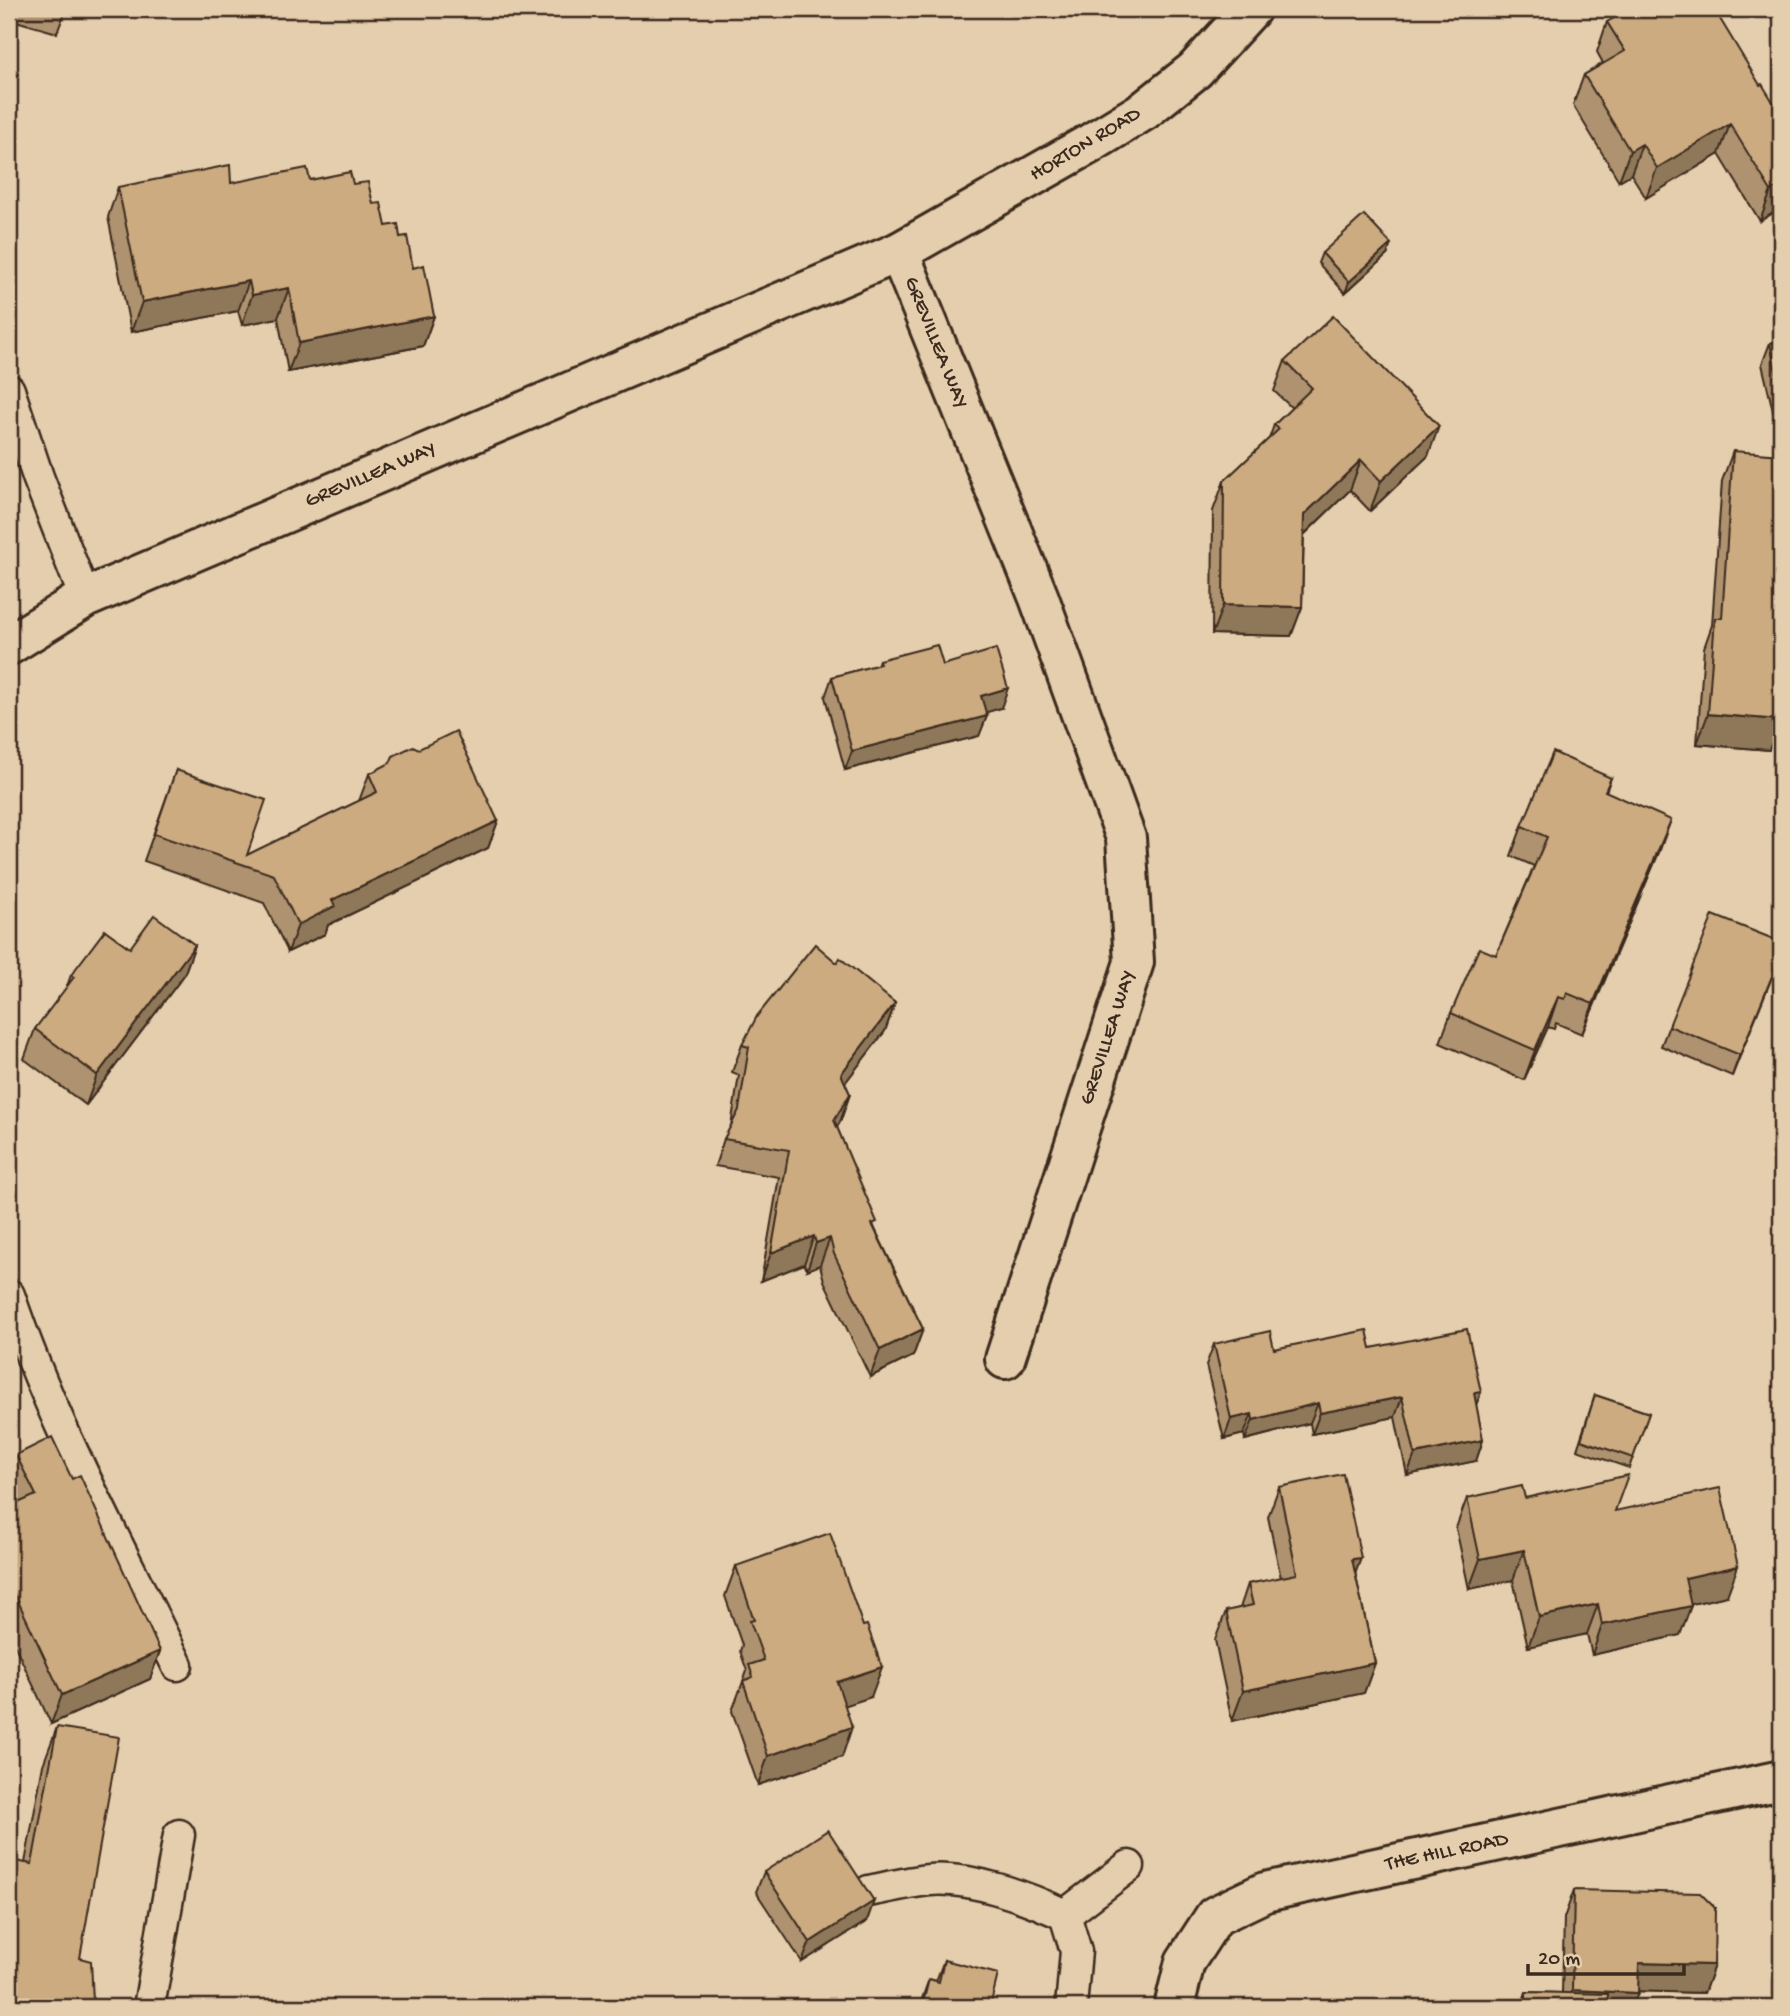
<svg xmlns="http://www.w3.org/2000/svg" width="1790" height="2016" viewBox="0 0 1790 2016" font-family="'Gochi Hand',sans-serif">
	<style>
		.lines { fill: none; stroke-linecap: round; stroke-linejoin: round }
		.service-casing { stroke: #3b2a1e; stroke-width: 35 }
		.minor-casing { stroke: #3b2a1e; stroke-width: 44 }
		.service { stroke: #e5cead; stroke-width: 30 }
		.minor { stroke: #e5cead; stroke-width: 38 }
		.wall { fill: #af936f; stroke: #3b2a1e; stroke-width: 2 }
		.shaded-wall { fill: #8f785a; stroke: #3b2a1e; stroke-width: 2 }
		.building { fill: #ccab81; stroke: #3b2a1e; stroke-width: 2 }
		.labels { text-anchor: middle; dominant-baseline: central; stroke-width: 6; stroke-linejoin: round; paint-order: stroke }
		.street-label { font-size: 21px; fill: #3b2a1e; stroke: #e5cead }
	</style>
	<rect width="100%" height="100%" fill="#e5cead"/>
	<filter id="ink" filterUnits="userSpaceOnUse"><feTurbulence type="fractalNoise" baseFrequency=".0143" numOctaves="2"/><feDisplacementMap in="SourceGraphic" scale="14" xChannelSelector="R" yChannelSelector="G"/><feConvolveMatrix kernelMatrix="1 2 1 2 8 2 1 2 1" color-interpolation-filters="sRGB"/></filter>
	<g filter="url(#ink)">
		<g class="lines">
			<g class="service-casing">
				<g id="service">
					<polyline points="9,390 38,477 85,598"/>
					<path d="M9,1295C52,1423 118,1543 177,1665"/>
					<path d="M869,1891C889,1887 909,1882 929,1880C970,1876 1027,1897 1065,1915L1076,1951L1071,2007"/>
					<polyline points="1065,1915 1129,1866"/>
					<polyline points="149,2007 179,1835"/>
				</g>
			</g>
			<g class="minor-casing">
				<g id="minor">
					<polyline points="899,252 1039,598 1126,838 1134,962 1005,1359"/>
					<polyline points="9,645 85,598 899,252 1091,143 1145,110 1195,70 1251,9"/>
					<polyline points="1174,2007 1185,1962 1215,1916 1265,1892 1781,1780"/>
				</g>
			</g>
			<use href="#service" class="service"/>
			<use href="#minor" class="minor"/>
		</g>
		<g class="wall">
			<polygon points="9,9 66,9 57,33 9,19"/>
			<polygon points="1714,9 1781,208 1760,221 1719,154 1646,198 1631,174 1619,181 1573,105 1584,75 1603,63 1597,52 1607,22"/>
			<polygon points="310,180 353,184 373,204 386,226 400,237 434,316 423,346 288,372 278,318 242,325 238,311 131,332 108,217 118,187"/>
			<polygon points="1322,253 1387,255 1345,293 1318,263"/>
			<polygon points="1781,341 1781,409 1773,411 1762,364 1770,343"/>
			<polygon points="1285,361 1428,456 1370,511 1350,490 1304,535 1302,607 1291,636 1212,634 1213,511 1224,481 1269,439 1274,425 1292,408 1274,391"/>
			<polygon points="1733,451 1769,750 1697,744 1704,648 1712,625 1722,481"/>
			<polygon points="879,660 1001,708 986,712 987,716 979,736 845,770 825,697 832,677 877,665"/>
			<polygon points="176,770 247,855 359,801 369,774 498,821 488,848 328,925 325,934 288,952 264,903 144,861"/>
			<polygon points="1611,778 1606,792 1660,850 1582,1034 1556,1023 1554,1029 1548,1027 1524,1080 1440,1043 1451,1013 1496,955 1534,866 1511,856 1522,826"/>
			<polygon points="1781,942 1732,1076 1661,1046 1669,1026"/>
			<polygon points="195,945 184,975 86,1105 24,1059 35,1029 66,989 71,975 130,948"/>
			<polygon points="837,963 895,1003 885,1031 845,1083 850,1094 840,1122 837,1127 875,1229 923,1329 913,1356 870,1377 824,1281 820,1265 807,1270 804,1264 761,1281 779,1177 715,1166 724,1139 731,1126 739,1075 732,1072 742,1045"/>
			<polygon points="1214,1344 1274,1349 1371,1348 1481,1392 1476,1405 1483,1440 1476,1461 1407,1475 1395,1417 1312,1434 1310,1423 1245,1440 1244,1434 1224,1439 1206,1365"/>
			<polygon points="1595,1395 1649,1413 1629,1468 1577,1450"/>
			<polygon points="16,1455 72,1479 160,1651 150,1679 51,1724 9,1633 9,1507 16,1504 9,1490 9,1475"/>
			<polygon points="1279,1487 1361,1558 1355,1572 1375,1663 1364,1693 1232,1721 1215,1640 1226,1611 1240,1608 1248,1584 1281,1578 1268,1517"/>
			<polygon points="1467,1498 1525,1498 1615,1511 1727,1596 1690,1604 1680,1635 1592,1655 1587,1634 1528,1647 1513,1580 1469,1589 1456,1528"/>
			<polygon points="736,1566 871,1697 845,1705 842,1757 758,1785 732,1711 747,1671 740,1651 742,1645 725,1596"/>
			<polygon points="57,1727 80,1958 25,1863 43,1765"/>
			<polygon points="764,1872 867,1921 802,1962 756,1892"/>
			<polygon points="1574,1890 1714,1965 1704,1993 1638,1991 1632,2007 1521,2007 1526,1992 1562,1993 1564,1918"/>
			<polygon points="944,1960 990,2007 919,2007 929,1979 936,1981"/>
		</g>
		<g class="shaded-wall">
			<polygon points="1730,124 1719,154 1646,198 1657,168"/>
			<polygon points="1642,144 1631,174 1619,181 1630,151"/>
			<polygon points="1781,185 1781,208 1760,221 1771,191"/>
			<polygon points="1391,244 1387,255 1345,293 1349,282"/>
			<polygon points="249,281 238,311 131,332 142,302"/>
			<polygon points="289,288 278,318 242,325 252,295"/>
			<polygon points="434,316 423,346 288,372 299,343"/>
			<polygon points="1781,390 1781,409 1773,411 1780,391"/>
			<polygon points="1439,426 1428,456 1370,511 1381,481"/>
			<polygon points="1361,460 1350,490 1293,545 1304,515"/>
			<polygon points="1223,605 1302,607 1291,636 1212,634"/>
			<polygon points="1008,688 1001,708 974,716 981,696"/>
			<polygon points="1708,714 1780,720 1769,750 1697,744"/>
			<polygon points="987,716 979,736 845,770 852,751"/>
			<polygon points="1671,820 1660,850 1582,1034 1593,1004"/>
			<polygon points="498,821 488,848 328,925 325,934 288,952 298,925 332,900"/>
			<polygon points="195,945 184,975 86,1105 97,1075"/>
			<polygon points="1781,955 1732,1076 1740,1055"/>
			<polygon points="1558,997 1548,1027 1524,1080 1535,1050"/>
			<polygon points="895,1003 885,1031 831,1101 841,1074"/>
			<polygon points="850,1094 840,1122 824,1148 834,1120"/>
			<polygon points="814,1236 804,1264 761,1281 771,1253"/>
			<polygon points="830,1238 820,1265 807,1270 816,1243"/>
			<polygon points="923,1329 913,1356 870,1377 880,1350"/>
			<polygon points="1481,1392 1473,1413 1474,1393"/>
			<polygon points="1402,1397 1395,1417 1312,1434 1320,1413"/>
			<polygon points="1318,1403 1310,1423 1245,1440 1253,1420"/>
			<polygon points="1252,1414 1244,1434 1224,1439 1231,1419"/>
			<polygon points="1483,1440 1476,1461 1407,1475 1415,1454"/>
			<polygon points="1524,1550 1513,1580 1469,1589 1480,1559"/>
			<polygon points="1361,1558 1350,1588 1352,1559"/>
			<polygon points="1738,1566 1727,1596 1674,1608 1685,1578"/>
			<polygon points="1598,1604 1587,1634 1528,1647 1539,1617"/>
			<polygon points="1691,1606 1680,1635 1592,1655 1602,1625"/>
			<polygon points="160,1651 150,1679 51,1724 62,1695"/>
			<polygon points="1375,1663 1364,1693 1232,1721 1243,1691"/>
			<polygon points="882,1667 871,1697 826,1712 837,1682"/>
			<polygon points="852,1727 842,1757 758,1785 768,1756"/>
			<polygon points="874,1901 867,1921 802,1962 810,1942"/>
			<polygon points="1639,1963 1714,1965 1704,1993 1628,1991"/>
			<polygon points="1572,1990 1638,1993 1632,2007 1566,2007"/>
		</g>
		<g class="building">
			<polygon points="1630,9 1714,9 1760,85 1762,84 1781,115 1781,185 1771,191 1730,124 1657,168 1642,144 1630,151 1584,75 1625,51 1607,22"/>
			<polygon points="230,165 231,183 307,168 310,180 350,172 353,184 368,182 373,204 381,203 386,226 398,224 400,237 407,236 413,268 424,265 434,316 299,343 289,288 252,295 249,281 142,302 118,187"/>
			<polygon points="1364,215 1391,244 1349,282 1322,253"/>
			<polygon points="1333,316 1439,426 1381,481 1361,460 1304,515 1302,607 1223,605 1224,481 1279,429 1274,425 1312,388 1285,361"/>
			<polygon points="1781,341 1781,390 1780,391 1770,343"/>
			<polygon points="1733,451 1781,455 1781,698 1780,720 1708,714 1715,618 1722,618"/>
			<polygon points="937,645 943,665 996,649 1008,688 981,696 987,716 852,751 832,677 880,664 879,660"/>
			<polygon points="456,731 498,821 332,900 335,906 298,925 274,875 154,834 176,770 266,800 247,855 377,792 369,774 390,763 393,756 413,746 419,749"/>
			<polygon points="1553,752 1611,778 1605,791 1671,820 1593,1004 1567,993 1565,999 1558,997 1535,1050 1451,1013 1479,948 1496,955 1547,837 1522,826"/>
			<polygon points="154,915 195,945 97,1075 35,1029 74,977 71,975 105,930 130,948"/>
			<polygon points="1713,915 1781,942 1781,954 1740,1055 1669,1026"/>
			<polygon points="815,944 837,963 840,958 895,1003 841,1074 850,1094 834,1120 877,1222 872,1224 923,1329 880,1350 834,1254 830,1238 816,1243 814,1236 771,1253 789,1150 724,1139 739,1110 749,1047 742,1045 757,1016"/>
			<polygon points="1467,1329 1481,1392 1474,1393 1483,1440 1415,1454 1402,1397 1320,1413 1318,1403 1253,1420 1252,1414 1231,1419 1214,1344 1270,1331 1274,1349 1367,1330 1371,1348"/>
			<polygon points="1595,1395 1649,1413 1633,1458 1581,1440"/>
			<polygon points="52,1437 72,1479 80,1475 160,1651 62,1695 9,1582 9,1507 36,1495 16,1455"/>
			<polygon points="1343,1474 1361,1558 1352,1559 1375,1663 1243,1691 1226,1611 1253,1605 1248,1584 1297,1574 1279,1487"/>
			<polygon points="1628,1475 1615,1511 1720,1488 1738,1566 1685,1578 1691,1606 1602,1625 1598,1604 1539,1617 1524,1550 1480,1559 1467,1498 1522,1486 1525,1498"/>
			<polygon points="830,1533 863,1626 867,1625 882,1667 837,1682 852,1727 768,1756 743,1681 753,1677 749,1665 764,1660 750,1621 754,1620 736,1566"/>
			<polygon points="57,1727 119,1737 80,1958 91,1961 93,2001 90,2007 9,2007 9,1860 32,1864"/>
			<polygon points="828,1830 874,1901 810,1942 764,1872"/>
			<polygon points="1574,1890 1700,1893 1715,1908 1714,1965 1639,1963 1638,1993 1572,1990"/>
			<polygon points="944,1960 998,1974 990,2007 922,2007 929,1979 939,1982"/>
			<polygon points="1526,1992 1608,1994 1608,2007 1526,2007"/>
		</g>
	</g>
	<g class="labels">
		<g class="street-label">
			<text transform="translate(1086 145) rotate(-31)">HORTON ROAD</text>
			<text transform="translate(935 343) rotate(68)">GREVILLEA WAY</text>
			<text transform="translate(371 476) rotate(-23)">GREVILLEA WAY</text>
			<text transform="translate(1109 1038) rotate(-72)">GREVILLEA WAY</text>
			<text transform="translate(1447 1853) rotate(-12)">THE HILL ROAD</text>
		</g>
	</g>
	<rect width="1790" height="2016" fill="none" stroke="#e5cead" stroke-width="35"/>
	<rect x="18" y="18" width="1755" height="1981" fill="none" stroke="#3b2a1e" stroke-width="2.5" filter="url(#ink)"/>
	<path d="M1528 1964v10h156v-10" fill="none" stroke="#3b2a1e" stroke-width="3.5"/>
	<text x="1538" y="1964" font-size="21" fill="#3b2a1e" stroke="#e5cead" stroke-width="5" paint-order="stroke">20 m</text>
</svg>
